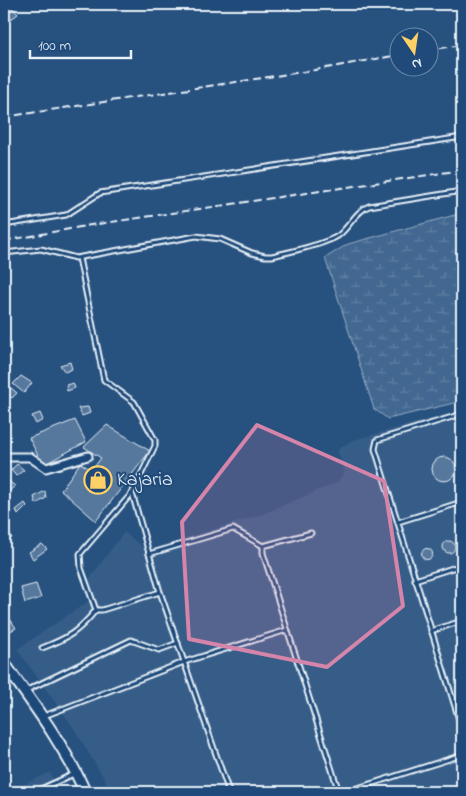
<svg xmlns="http://www.w3.org/2000/svg" width="466" height="796" viewBox="0 0 466 796" font-family="'Indie Flower',sans-serif">
	<style>
		.built { fill: #355d88 }
		.wetland { fill: url(#wetland-marsh); stroke: #96acc4 }
		.building { fill: #57789d; stroke: #e8f1f8 }
		.lines { fill: none; stroke-linecap: round; stroke-linejoin: round }
		.lane-casing { stroke: #e8f1f8; stroke-width: 7 }
		.street-casing { stroke: #e8f1f8; stroke-width: 11 }
		.primary-casing { stroke: #e8f1f8; stroke-width: 14 }
		.lane { stroke: #1f4a7a; stroke-width: 3 }
		.street { stroke: #1f4a7a; stroke-width: 7 }
		.primary { stroke: #1f4a7a; stroke-width: 10 }
		.rail { stroke: #e8f1f8; stroke-width: 2; stroke-dasharray: 8 4; stroke-linecap: butt }
		.marked { fill: #d584aa; fill-opacity: 0.2; stroke: #d584aa; stroke-width: 4; stroke-linejoin: round }
		.labels { text-anchor: middle; dominant-baseline: central; stroke-width: 4; stroke-linejoin: round; paint-order: stroke }
		.poi-label { font-size: 20px; fill: #e8f1f8; stroke: #1f4a7a; text-anchor: start }
	</style>
	<defs>
		<pattern id="wetland-marsh" width="20" height="14" patternUnits="userSpaceOnUse" patternTransform="scale(1.25)"><rect width="20" height="14" fill="#436891"/><path d="M1 5h8M5 5V1M11 12h8M15 12V8" fill="none" stroke="#5e7ea1"/></pattern>
	</defs>
	<rect width="100%" height="100%" fill="#27517f"/>
	<filter id="ink" filterUnits="userSpaceOnUse"><feTurbulence type="fractalNoise" baseFrequency=".02" numOctaves="2"/><feDisplacementMap in="SourceGraphic" scale="10" xChannelSelector="R" yChannelSelector="G"/><feConvolveMatrix kernelMatrix="1 2 1 2 8 2 1 2 1" color-interpolation-filters="sRGB"/></filter>
	<g filter="url(#ink)">
		<g class="built">
			<polygon points="462,410 462,792 112,792 73,727 17,649 89,601 85,585 124,532 147,550 263,514 338,482 345,472 337,450 350,441"/>
			<polygon points="50,772 59,792 8,792"/>
		</g>
		<polygon class="wetland" points="462,213 462,401 388,419 374,409 325,258 348,244"/>
		<g class="building">
			<polygon points="13,8 18,14 7,22 4,18 4,13"/>
			<polygon points="70,362 72,369 65,372 60,365"/>
			<polygon points="21,376 32,383 24,393 13,384"/>
			<polygon points="73,383 75,388 67,391 66,385"/>
			<polygon points="11,388 17,393 12,398 7,394"/>
			<polygon points="88,407 90,413 82,416 78,408"/>
			<polygon points="40,413 43,420 36,424 32,416"/>
			<polygon points="75,420 86,442 43,465 29,438"/>
			<polygon points="107,425 150,451 96,521 61,490 80,463 92,470 101,458 84,447"/>
			<circle cx="444" cy="469" r="12"/>
			<polygon points="17,464 24,470 16,476 11,470"/>
			<polygon points="7,480 15,486 7,493 4,489 4,485"/>
			<polygon points="45,491 46,498 36,504 34,497"/>
			<polygon points="25,503 27,506 18,515 16,510"/>
			<polygon points="6,527 12,538 4,543 4,528"/>
			<circle cx="449" cy="547" r="6"/>
			<polygon points="42,544 47,549 33,559 29,552"/>
			<circle cx="427" cy="554" r="5.5"/>
			<polygon points="36,584 41,598 25,603 21,588"/>
			<polygon points="10,619 16,628 5,634 4,624"/>
		</g>
		<g class="lines">
			<g class="lane-casing">
				<g id="lane">
					<polyline points="4,225 66,215 100,193 462,137"/>
					<path d="M4,253L41,249L76,258L196,236L220,239L252,253L265,256H272C286,253 329,243 339,235C350,226 356,211 369,206L462,191"/>
					<polyline points="79,258 104,380 134,402 155,440 155,446 132,493 80,554 81,568 96,610"/>
					<polyline points="462,414 377,440 375,449 462,729"/>
					<polyline points="132,493 160,592 229,792"/>
					<polyline points="398,522 462,502"/>
					<polyline points="263,546 263,553 339,792"/>
					<polyline points="149,554 233,529 263,546 311,533"/>
					<polyline points="415,580 462,565"/>
					<polyline points="431,631 462,621"/>
					<path d="M42,648C68,638 78,632 96,610H102L160,592"/>
					<polyline points="25,691 131,640 159,650 178,643"/>
					<polyline points="44,716 184,662 287,630"/>
					<polyline points="34,792 74,774"/>
					<polyline points="345,792 462,755"/>
				</g>
			</g>
			<g class="street-casing">
				<polyline id="street" points="4,457 30,457 46,468 88,456"/>
			</g>
			<g class="primary-casing">
				<path id="primary" d="M4,663C33,704 65,746 85,792"/>
			</g>
			<use href="#lane" class="lane"/>
			<use href="#street" class="street"/>
			<use href="#primary" class="primary"/>
			<g class="rail">
				<polyline points="428,50 462,45"/>
				<polyline points="4,117 315,70 398,55"/>
				<polyline points="4,241 91,225 462,170"/>
			</g>
		</g>
	</g>
	<path class="marked" d="M257,425L384,481L403,606L327,667L189,639L182,522Z"/>
	<defs>
		<g id="shop-ring" transform="scale(1.4375)"><circle r="9.5" fill="#1f4a7a" stroke="#ffd166" stroke-width="1.5"/><path d="M-5-2.5h2.3a2.7 3.5 0 0 1 5.4 0H5L5.5 6h-11ZM-1.5-2.5h3a1.5 2.3 0 0 0-3 0Z" fill="#ffd166"/></g>
	</defs>
	<g fill-rule="evenodd">
		<use href="#shop-ring" x="98" y="480"/>
	</g>
	<g class="labels">
		<g class="poi-label">
			<text x="117" y="480">Kajaria</text>
		</g>
	</g>
	<rect width="466" height="796" fill="none" stroke="#1f4a7a" stroke-width="20"/>
	<rect x="10" y="10" width="446" height="776" fill="none" stroke="#e8f1f8" stroke-width="2" filter="url(#ink)"/>
	<g transform="translate(414 52) rotate(167)"><circle r="24" fill="#1f4a7a" stroke="#6f8dac"/>
	<path d="M0-4L9 19L0 12L-9 19Z" fill="#ffd166"/>
	<text y="-8" font-size="14" font-weight="bold" text-anchor="middle" fill="#e8f1f8">N</text>
	</g>
	<path d="M30 50v8h101v-8" fill="none" stroke="#e8f1f8" stroke-width="2.5"/>
	<text x="38" y="50" font-size="15" fill="#e8f1f8" stroke="#1f4a7a" stroke-width="4" paint-order="stroke">100 m</text>
</svg>
